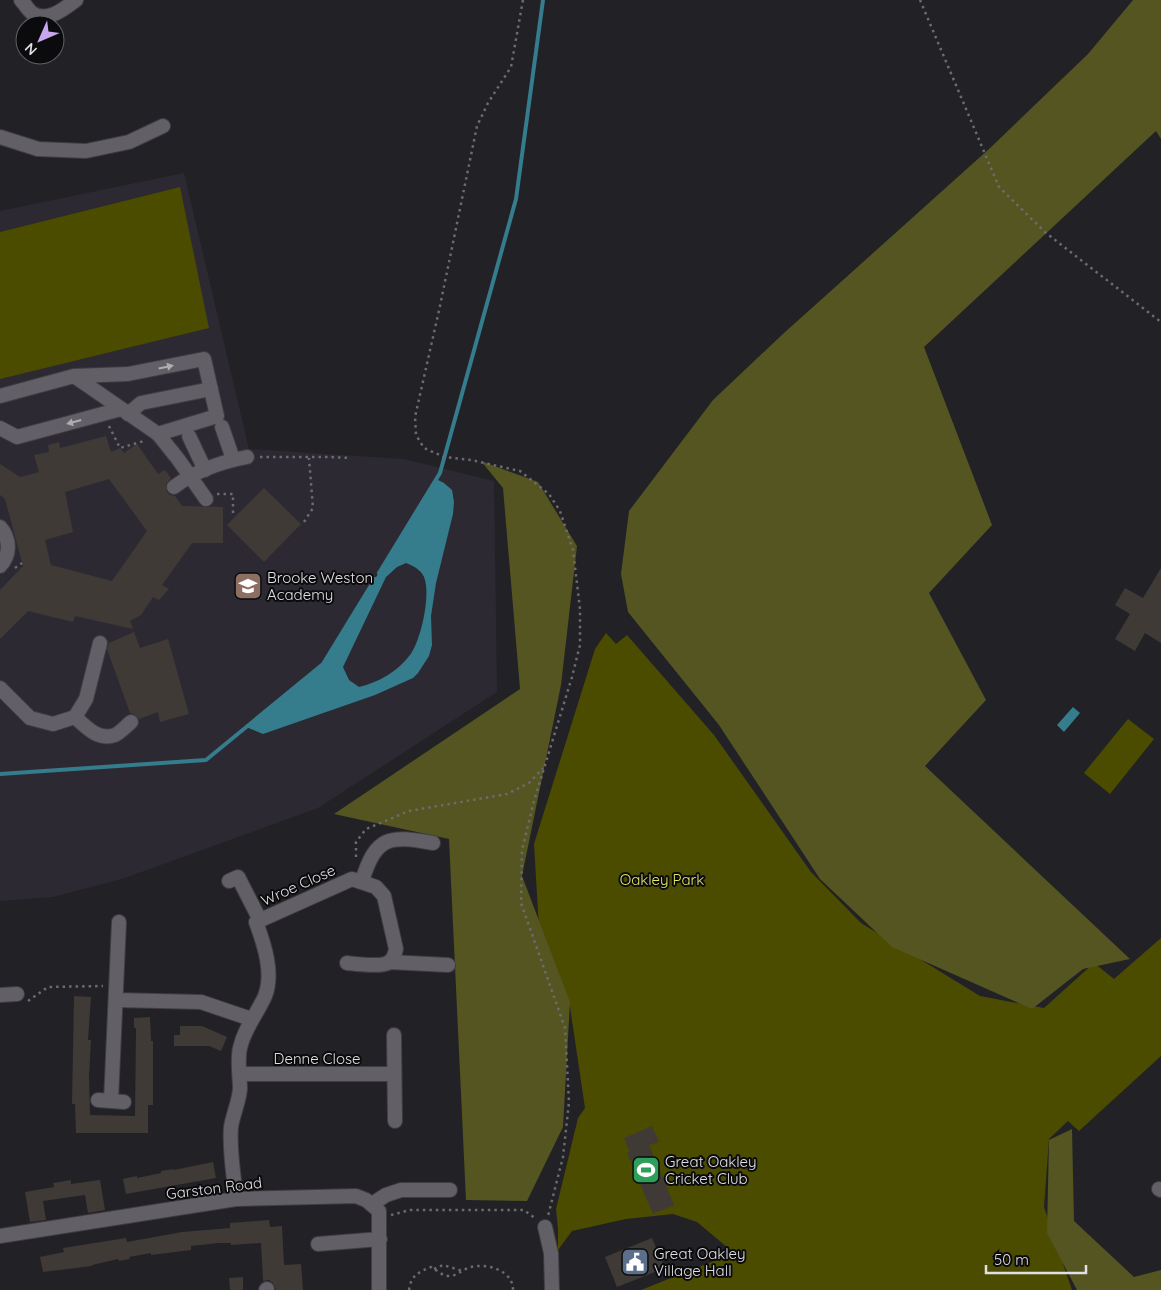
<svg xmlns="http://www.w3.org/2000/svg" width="1161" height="1290" viewBox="0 0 1161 1290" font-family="Quicksand,sans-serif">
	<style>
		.built { fill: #2c2933 }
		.green { fill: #4b4c00 }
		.forest { fill: #545520 }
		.water { fill: #357c8d; fill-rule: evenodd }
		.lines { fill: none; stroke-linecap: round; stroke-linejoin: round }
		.stream { stroke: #357c8d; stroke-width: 4 }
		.building { fill: #3f3a36; fill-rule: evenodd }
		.minor-casing { stroke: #3f3d42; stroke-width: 16 }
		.path { stroke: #6c6b6f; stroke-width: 2.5; stroke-dasharray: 2.5 4; stroke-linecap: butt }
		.minor { stroke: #626066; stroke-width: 14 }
		.oneway { fill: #aeadb2 }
		.labels { text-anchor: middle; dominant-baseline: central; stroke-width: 4; stroke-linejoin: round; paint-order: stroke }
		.poi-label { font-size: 15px; fill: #e1e0e4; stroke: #0b0b0d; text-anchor: start }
		.park-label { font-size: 15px; fill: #e5e964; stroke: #0b0b0d }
		.street-label { font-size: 15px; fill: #e1e0e4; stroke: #0b0b0d }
	</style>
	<rect width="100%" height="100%" fill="#222126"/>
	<polygon class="built" points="184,173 249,449 404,459 494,481 497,692 318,808 125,878 53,897 0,901 0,211"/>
	<g class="green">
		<polygon points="180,187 209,328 0,379 0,232"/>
		<polygon points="606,633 616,644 627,635 714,735 811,872 861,923 980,996 1044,1008 1094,963 1114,979 1161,938 1161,1056 1079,1131 1068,1121 1049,1139 1044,1207 1072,1290 641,1290 734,1253 697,1222 673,1214 626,1219 572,1231 558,1250 558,1229 556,1209 578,1118 585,1108 570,1007 539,928 534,844 595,649"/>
		<polygon points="1128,719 1154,739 1110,794 1084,773"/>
	</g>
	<g class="forest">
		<polygon points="1133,0 1161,0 1161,139 1156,131 924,347 992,525 929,593 986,700 925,766 1130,959 1083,969 1032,1009 892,947 820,879 719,725 628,612 621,574 629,511 713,400 784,333 989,149 1088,54"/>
		<polygon points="481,461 538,482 577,546 561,685 522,876 570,1002 563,1127 527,1201 466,1200 449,839 334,814 520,689 503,488"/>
		<polygon points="1072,1129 1074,1221 1134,1277 1161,1270 1161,1290 1077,1290 1047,1233 1049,1140"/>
	</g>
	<g class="water">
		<path d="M436,479L444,483L452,490L454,502L453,514L436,583L431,616L432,645L429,656L418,673L413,678L375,695L263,734L246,727L323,664ZM406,563C414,566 423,571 425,580C430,598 421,640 410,655C397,672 379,682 359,687L349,680L343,667L386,577L397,567Z"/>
		<polygon points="1073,707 1080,713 1064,732 1057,725"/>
	</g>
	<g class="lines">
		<g class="stream">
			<polyline points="379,573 440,473 516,199 543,0"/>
			<polyline points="0,774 206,760 323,664 375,579"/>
		</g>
	</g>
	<g class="building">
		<path d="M106,436L111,452L120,448L124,453L137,444L158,474L165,470L171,478L166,484L167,492L170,495L175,496L182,506L223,507V543H192L162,585L169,589L159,600L153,597L141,615L130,621L133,629L75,616L73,622L28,611L0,639V590L23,566L5,499L0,495V464L20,477L39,472L34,455L49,452L48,445L59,442L60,448ZM109,479L147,531L112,581L51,565L45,540L73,532L65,492Z"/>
		<polygon points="264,488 301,524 264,562 227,525"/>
		<polygon points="1161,568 1161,643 1145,633 1135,651 1115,639 1130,614 1115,605 1125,588 1143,598"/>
		<polygon points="134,632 140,648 168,639 189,714 160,722 158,712 139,719 134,714 130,713 107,649 109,643"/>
		<polygon points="74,996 91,997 88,1040 91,1040 89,1077 90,1115 135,1116 136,1028 134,1028 134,1018 150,1017 151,1041 153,1041 153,1105 148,1105 148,1133 76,1133 75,1104 72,1104"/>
		<polygon points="180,1026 202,1026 227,1037 221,1051 209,1046 174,1046 174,1035 180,1035"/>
		<polygon points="652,1126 659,1142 649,1145 674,1205 653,1214 627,1153 630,1152 624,1138"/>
		<polygon points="213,1162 216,1178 126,1194 123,1179 137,1176 137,1178 161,1173 161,1171 174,1169 174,1170"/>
		<polygon points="71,1180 71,1184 100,1180 105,1210 88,1213 85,1195 43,1201 46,1220 30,1222 25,1192 54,1187 53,1183"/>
		<polygon points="269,1220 270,1227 282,1226 284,1265 301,1264 303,1290 276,1290 273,1283 269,1280 263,1281 261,1243 231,1245 231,1243 219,1243 191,1246 191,1250 151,1255 151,1253 129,1257 130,1259 119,1261 118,1259 92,1265 92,1266 43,1272 40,1257 64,1252 63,1248 126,1238 127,1242 182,1232 230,1228 230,1223"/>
		<polygon points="652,1238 665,1268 617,1287 605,1257"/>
		<polygon points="243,1277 243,1290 230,1290 229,1278"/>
	</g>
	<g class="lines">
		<g class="minor-casing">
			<g id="minor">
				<path d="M21,0C25,4 28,10 32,13C47,23 64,9 76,0"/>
				<polyline points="0,137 38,149 86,151 129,142 163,126"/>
				<polyline points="0,396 74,376 128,374 204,359 217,416 158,434 74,376"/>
				<polyline points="128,414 141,403 211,389"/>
				<polyline points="222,427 233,459"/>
				<polyline points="0,428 17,437 121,409"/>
				<polyline points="158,434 178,459 206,499"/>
				<polyline points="189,436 205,470"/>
				<path d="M174,487C195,471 221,462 247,457"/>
				<path d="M0,527C10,538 11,555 0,566"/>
				<polyline points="0,688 30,718 53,724 75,717 86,699 100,643"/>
				<path d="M75,717C86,727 98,741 115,735C120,733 126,726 131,722"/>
				<polyline points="229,881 238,877 260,920"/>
				<path d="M362,881C376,836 389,835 433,843"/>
				<polyline points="389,962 448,965"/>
				<polyline points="0,995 17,994"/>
				<polyline points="116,1000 201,1002 251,1019"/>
				<polyline points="394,1035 395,1121"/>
				<polyline points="240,1074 394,1074"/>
				<polyline points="98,1100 124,1102"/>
				<polyline points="111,1101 119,922"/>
				<polyline points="1159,1189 1161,1190"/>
				<path d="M236,1199C234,1175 229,1150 231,1127C233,1114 239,1102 240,1089C240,1076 237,1061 240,1048C244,1029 257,1014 265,996C274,973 264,944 256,922L352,879L376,887L384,896L396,949C395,954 393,960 388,963C380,967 357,964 347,963"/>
				<polyline points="372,1204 386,1195 401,1190 450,1190"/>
				<polyline points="545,1227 551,1253 552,1290"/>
				<polyline points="0,1236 236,1199 356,1196 366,1200 379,1211 379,1290"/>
				<polyline points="318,1244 380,1239"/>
				<polyline points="266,1290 267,1289"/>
			</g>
		</g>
		<g class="path">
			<polyline points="523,0 511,67 488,103 477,126 440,306 415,417 416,435 424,448 444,457 471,460 520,471 549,494 560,511 573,550 580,609 580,645 572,677 534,801 522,850 521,903 565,1028 569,1102 563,1157 548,1216"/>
			<polyline points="920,0 999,187 1046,233 1161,322"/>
			<polyline points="109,426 120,448 144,441"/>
			<polyline points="260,457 330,457 351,458"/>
			<polyline points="217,494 233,494 233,517"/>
			<polyline points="304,522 313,508 309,458"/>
			<polyline points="15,568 22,563"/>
			<polyline points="356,857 356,842 366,829 409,811 507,794 529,783 543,768"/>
			<polyline points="28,1001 48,987 103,986"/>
			<polyline points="391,1215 410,1210 524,1210 536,1219"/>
			<polyline points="434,1269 443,1265 463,1271"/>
			<path d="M409,1290C411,1275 419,1272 431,1267C437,1270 442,1276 449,1276C457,1276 463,1269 471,1267C487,1263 513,1270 513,1290"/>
		</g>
		<use href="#minor" class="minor"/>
	</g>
	<defs><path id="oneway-solid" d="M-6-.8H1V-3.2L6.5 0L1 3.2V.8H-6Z" transform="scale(1.25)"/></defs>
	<g class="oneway">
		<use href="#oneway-solid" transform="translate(166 367) rotate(-12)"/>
		<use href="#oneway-solid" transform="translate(74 422) rotate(165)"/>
	</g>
	<defs>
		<g id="school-square" transform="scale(1.4375)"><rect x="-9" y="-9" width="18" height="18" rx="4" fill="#8d6e63" stroke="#0b0b0d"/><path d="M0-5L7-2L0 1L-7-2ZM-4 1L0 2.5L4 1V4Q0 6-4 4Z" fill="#fff"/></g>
		<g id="stadium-square" transform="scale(1.4375)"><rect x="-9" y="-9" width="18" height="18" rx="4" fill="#2e9e5b" stroke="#0b0b0d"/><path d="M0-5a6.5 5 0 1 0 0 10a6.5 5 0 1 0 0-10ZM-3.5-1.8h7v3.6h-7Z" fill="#fff"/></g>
		<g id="civic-square" transform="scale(1.4375)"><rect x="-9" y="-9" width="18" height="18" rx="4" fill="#5c6f8a" stroke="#0b0b0d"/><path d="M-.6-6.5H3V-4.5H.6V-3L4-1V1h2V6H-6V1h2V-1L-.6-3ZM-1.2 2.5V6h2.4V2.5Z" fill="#fff"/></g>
	</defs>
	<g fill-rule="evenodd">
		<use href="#school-square" x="248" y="586"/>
		<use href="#stadium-square" x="646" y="1170"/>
		<use href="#civic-square" x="635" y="1262"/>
	</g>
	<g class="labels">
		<g class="poi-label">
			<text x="267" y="577">Brooke Weston<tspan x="267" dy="17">Academy</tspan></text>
			<text x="665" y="1161">Great Oakley<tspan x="665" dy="17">Cricket Club</tspan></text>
			<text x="654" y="1253">Great Oakley<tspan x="654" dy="17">Village Hall</tspan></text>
		</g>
		<g class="park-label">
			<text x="662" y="879">Oakley Park</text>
		</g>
		<g class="street-label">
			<text transform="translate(298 885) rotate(-24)">Wroe Close</text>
			<text x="317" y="1058">Denne Close</text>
			<text transform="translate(214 1188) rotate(-7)">Garston Road</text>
		</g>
	</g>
	<g transform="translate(40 40) rotate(225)"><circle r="24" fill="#0b0b0d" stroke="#616063"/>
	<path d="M0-4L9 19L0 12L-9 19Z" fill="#c7a6f0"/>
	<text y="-8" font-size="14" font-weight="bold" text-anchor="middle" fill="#e1e0e4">N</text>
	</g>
	<path d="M986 1265v8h100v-8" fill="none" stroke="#e1e0e4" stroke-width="2.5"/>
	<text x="994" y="1265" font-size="15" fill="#e1e0e4" stroke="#0b0b0d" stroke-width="4" paint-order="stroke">50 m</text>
</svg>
